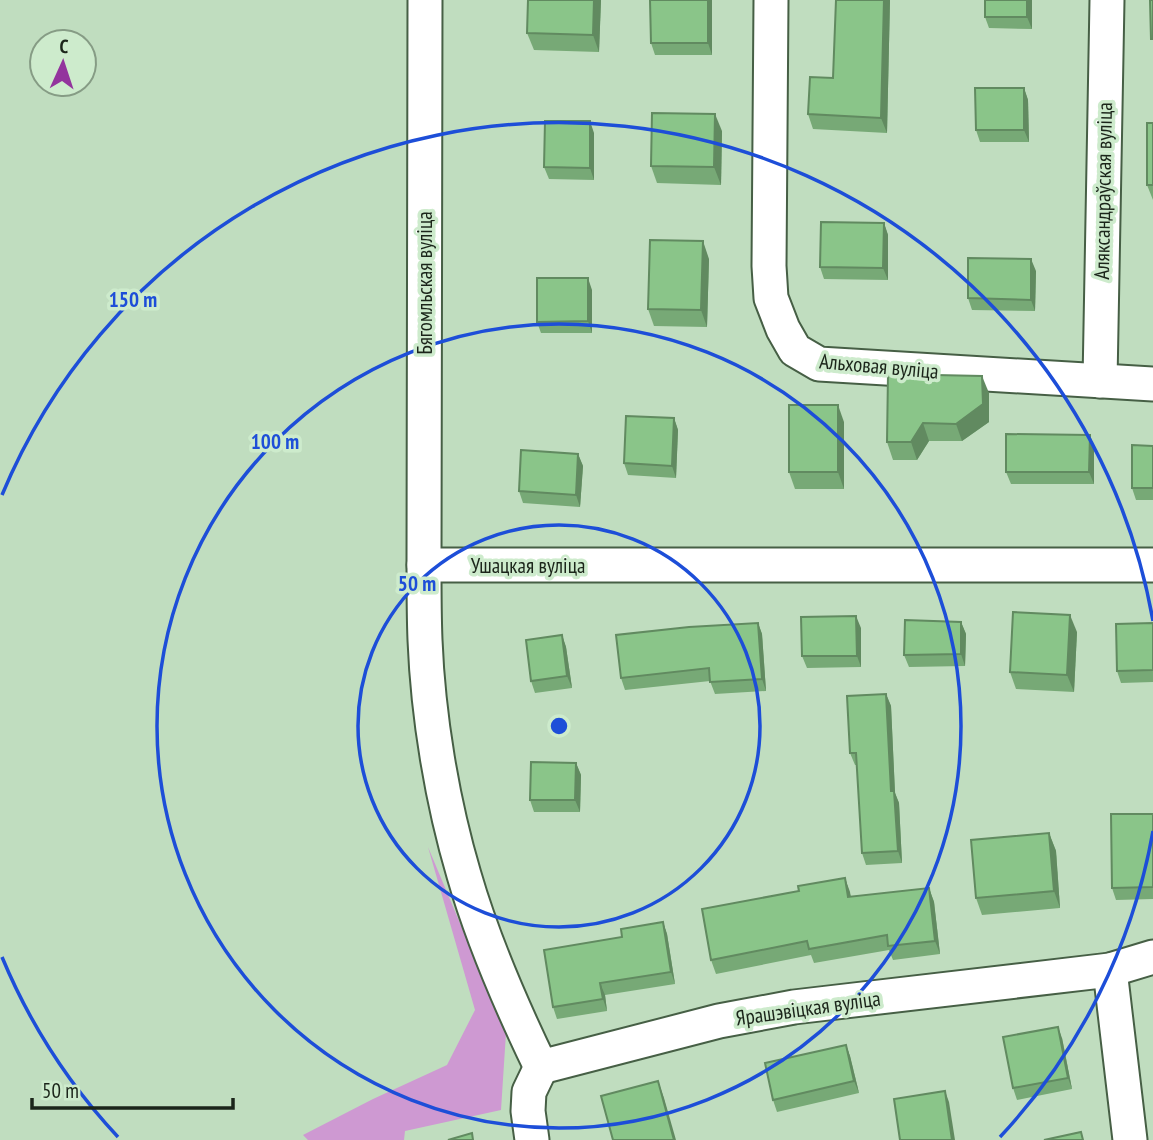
<svg xmlns="http://www.w3.org/2000/svg" width="1153" height="1140" viewBox="0 0 1153 1140" font-family="'PT Sans Narrow',sans-serif">
	<style>
		.green { fill: #ce99d2 }
		.lines { fill: none; stroke-linecap: round; stroke-linejoin: round }
		.minor-casing { stroke: #465f45; stroke-width: 37 }
		.minor { stroke: #fff; stroke-width: 33 }
		.wall { fill: #77a976 }
		.shaded-wall { fill: #618a60 }
		.building { fill: #8ac589; stroke: #618a60; stroke-width: 2 }
		.ring { fill: none; stroke: #1d4ed8; stroke-width: 3.5 }
		.labels { text-anchor: middle; dominant-baseline: central; stroke-width: 7; stroke-linejoin: round; paint-order: stroke }
		.street-label { font-size: 21px; fill: #1b251a; stroke: #cdebcc }
		.centre { fill: #1d4ed8; stroke: #cdebcc; stroke-width: 3.5 }
		.ring-label { font-size: 21px; text-anchor: middle; font-weight: bold; fill: #1d4ed8; stroke: #cdebcc; stroke-width: 7; stroke-linejoin: round; paint-order: stroke }
	</style>
	<rect width="100%" height="100%" fill="#c0ddbf"/>
	<polygon class="green" points="428,847 506,1033 501,1110 405,1131 404,1140 308,1140 303,1135 373,1099 447,1065 475,1010"/>
	<g class="lines">
		<g class="minor-casing">
			<g id="minor">
				<path d="M425,0L424,565C424,590 424,615 425,640C428,716 442,801 464,875C483,941 511,1005 541,1067"/>
				<polyline points="771,0 769,266 771,298 783,329 795,350 819,364 1153,384"/>
				<polyline points="1100,381 1107,0"/>
				<polyline points="424,565 1153,565"/>
				<polyline points="1110,970 1130,1140"/>
				<polyline points="541,1067 719,1021 794,1007 1110,970 1153,957"/>
				<polyline points="532,1140 528,1111 529,1092 541,1067"/>
			</g>
		</g>
		<use href="#minor" class="minor"/>
	</g>
	<g class="wall">
		<polygon points="528,0 601,0 599,52 534,50 527,33"/>
		<polygon points="836,0 890,0 887,133 813,129 808,114 833,78"/>
		<polygon points="1032,0 1032,29 989,28 985,17"/>
		<polygon points="712,2 712,55 655,55 651,43"/>
		<polygon points="1024,88 1028,100 1029,142 980,142 976,130"/>
		<polygon points="722,131 721,185 657,183 651,166"/>
		<polygon points="594,133 594,180 549,179 544,167"/>
		<polygon points="1147,185 1153,185 1153,200"/>
		<polygon points="884,223 888,235 888,280 824,279 820,267"/>
		<polygon points="709,259 707,327 654,326 648,309"/>
		<polygon points="1036,271 1035,311 972,310 968,298"/>
		<polygon points="592,290 592,333 541,333 537,322"/>
		<polygon points="888,374 989,393 989,422 962,441 929,441 917,460 893,460 887,442"/>
		<polygon points="674,418 678,430 676,478 628,475 624,463"/>
		<polygon points="844,422 844,489 795,489 789,472"/>
		<polygon points="1090,435 1094,447 1094,484 1011,484 1006,472"/>
		<polygon points="1153,446 1153,500 1136,500 1132,488"/>
		<polygon points="578,454 583,466 580,507 523,503 519,491"/>
		<polygon points="961,622 966,634 965,666 909,667 904,655"/>
		<polygon points="758,623 762,634 766,691 715,694 710,681 625,690 621,678"/>
		<polygon points="1153,623 1153,682 1121,683 1117,671"/>
		<polygon points="861,628 861,667 807,668 802,656"/>
		<polygon points="1077,632 1074,692 1016,689 1010,672"/>
		<polygon points="562,635 566,647 572,688 535,693 531,681"/>
		<polygon points="886,694 891,706 895,793 899,803 902,863 866,865 862,853 857,765 855,765 850,753"/>
		<polygon points="576,763 581,775 580,812 534,812 530,800"/>
		<polygon points="1153,814 1153,899 1116,900 1112,888"/>
		<polygon points="1049,833 1056,851 1060,908 982,915 976,898"/>
		<polygon points="845,878 851,897 929,888 934,902 940,954 893,960 889,950 814,963 811,955 716,974 711,960 799,891"/>
		<polygon points="663,922 667,934 675,984 605,995 607,1011 557,1019 553,1007 622,937"/>
		<polygon points="1062,1038 1072,1089 1017,1100 1013,1088"/>
		<polygon points="846,1045 850,1056 859,1093 777,1112 773,1100"/>
	</g>
	<g class="shaded-wall">
		<polygon points="594,0 601,0 599,52 593,35"/>
		<polygon points="708,0 712,0 712,55 708,43"/>
		<polygon points="884,0 890,0 887,133 881,118"/>
		<polygon points="1027,0 1032,0 1032,29 1027,17"/>
		<polygon points="1024,88 1028,100 1029,142 1024,130"/>
		<polygon points="715,114 722,131 721,185 714,167"/>
		<polygon points="590,121 594,133 594,180 590,168"/>
		<polygon points="884,223 888,235 888,280 883,268"/>
		<polygon points="703,241 709,259 707,327 701,310"/>
		<polygon points="1031,259 1036,271 1035,311 1031,300"/>
		<polygon points="588,278 592,290 592,333 588,321"/>
		<polygon points="982,376 989,393 989,422 962,441 956,424"/>
		<polygon points="838,405 844,422 844,489 838,472"/>
		<polygon points="674,418 678,430 676,478 672,466"/>
		<polygon points="923,423 929,441 917,460 911,442"/>
		<polygon points="1090,435 1094,447 1094,484 1089,472"/>
		<polygon points="578,454 583,466 580,507 576,495"/>
		<polygon points="1070,615 1077,632 1074,692 1067,675"/>
		<polygon points="856,616 861,628 861,667 857,656"/>
		<polygon points="961,622 966,634 965,666 961,654"/>
		<polygon points="758,623 762,634 766,691 762,679"/>
		<polygon points="562,635 566,647 572,688 567,676"/>
		<polygon points="886,694 891,706 895,793 899,803 902,863 898,851 891,791"/>
		<polygon points="576,763 581,775 580,812 575,800"/>
		<polygon points="1049,833 1056,851 1060,908 1054,891"/>
		<polygon points="845,878 850,892 853,911 848,897"/>
		<polygon points="929,888 934,902 940,954 935,941"/>
		<polygon points="663,922 667,934 675,984 671,972"/>
		<polygon points="600,983 605,995 607,1011 603,999"/>
		<polygon points="1058,1027 1062,1038 1072,1089 1068,1078"/>
		<polygon points="846,1045 850,1056 859,1093 854,1081"/>
		<polygon points="658,1081 664,1098 676,1140 674,1140"/>
		<polygon points="945,1091 949,1102 955,1140 952,1140"/>
	</g>
	<g class="building">
		<polygon points="528,0 594,0 593,35 527,33"/>
		<polygon points="650,0 708,0 708,43 651,43"/>
		<polygon points="836,0 884,0 881,118 808,114 810,77 833,78"/>
		<rect x="985" y="0" width="42" height="17"/>
		<polygon points="1150,0 1153,0 1153,39 1151,39"/>
		<polygon points="975,88 1024,88 1024,130 976,130"/>
		<polygon points="652,113 715,114 714,167 651,166"/>
		<polygon points="545,121 590,121 590,168 544,167"/>
		<rect x="1147" y="123" width="6" height="62"/>
		<polygon points="821,222 884,223 883,268 820,267"/>
		<polygon points="650,240 703,241 701,310 648,309"/>
		<polygon points="968,258 1031,259 1031,300 968,298"/>
		<polygon points="537,278 588,278 588,321 537,322"/>
		<polygon points="888,374 982,376 983,404 956,424 923,423 911,442 887,442"/>
		<rect x="789" y="405" width="49" height="67"/>
		<polygon points="626,416 674,418 672,466 624,463"/>
		<polygon points="1006,434 1090,435 1089,472 1006,472"/>
		<polygon points="1132,445 1153,446 1153,488 1132,488"/>
		<polygon points="521,450 578,454 576,495 519,491"/>
		<polygon points="1013,612 1070,615 1067,675 1010,672"/>
		<polygon points="856,616 857,656 802,656 801,617"/>
		<polygon points="905,620 961,622 961,654 904,655"/>
		<polygon points="758,623 762,679 710,682 709,668 621,678 616,635 689,627"/>
		<polygon points="1153,623 1153,670 1117,671 1116,624"/>
		<polygon points="562,635 567,676 531,681 526,640"/>
		<polygon points="886,694 891,791 894,791 898,851 862,853 856,753 850,753 847,696"/>
		<polygon points="531,762 576,763 575,800 530,800"/>
		<polygon points="1111,814 1153,814 1153,887 1112,888"/>
		<polygon points="1049,833 1054,891 976,898 971,840"/>
		<polygon points="845,878 848,897 929,888 935,941 888,946 887,935 809,949 807,941 711,960 702,909 799,891 798,886"/>
		<polygon points="663,922 671,972 600,983 603,999 553,1007 544,950 622,937 621,929"/>
		<polygon points="1058,1027 1068,1078 1013,1088 1003,1037"/>
		<polygon points="846,1045 854,1081 773,1100 765,1063"/>
		<polygon points="658,1081 674,1140 613,1140 601,1096"/>
		<polygon points="945,1091 952,1140 900,1140 894,1099"/>
		<polygon points="1081,1132 1083,1140 1044,1140"/>
		<polygon points="472,1133 473,1140 448,1140"/>
	</g>
	<g class="ring">
		<circle cx="559" cy="726" r="201"/>
		<circle cx="559" cy="726" r="402"/>
		<path d="M1153 831A603 603 0 0 1 1000 1137M118 1137A603 603 0 0 1 2 957M2 495A603 603 0 0 1 1153 621"/>
	</g>
	<g class="labels">
		<g class="street-label">
			<text transform="translate(1103 191) rotate(-89)">Аляксандраўская вуліца</text>
			<text transform="translate(424 283) rotate(-90)">Бягомльская вуліца</text>
			<text transform="translate(879 366) rotate(5)">Альховая вуліца</text>
			<text x="528" y="565">Ушацкая вуліца</text>
			<text transform="translate(808 1008) rotate(-8)">Ярашэвіцкая вуліца</text>
		</g>
	</g>
	<circle cx="559" cy="726" r="10" class="centre"/>
	<g class="ring-label">
		<text x="133" y="307">150 m</text>
		<text x="275" y="449">100 m</text>
		<text x="417" y="591">50 m</text>
	</g>
	<g transform="translate(63 63) rotate(3)"><circle r="33" fill="#cdebcc" stroke="#869c85" stroke-width="2"/>
	<path d="M0-5L12 26L0 18L-12 26Z" fill="#93349d"/>
	<text y="-10" font-size="19" font-weight="bold" text-anchor="middle" fill="#1b251a">С</text>
	</g>
	<path d="M32 1098v10h201v-10" fill="none" stroke="#1b251a" stroke-width="3.5"/>
	<text x="42" y="1098" font-size="21" fill="#1b251a" stroke="#cdebcc" stroke-width="5" paint-order="stroke">50 m</text>
</svg>
